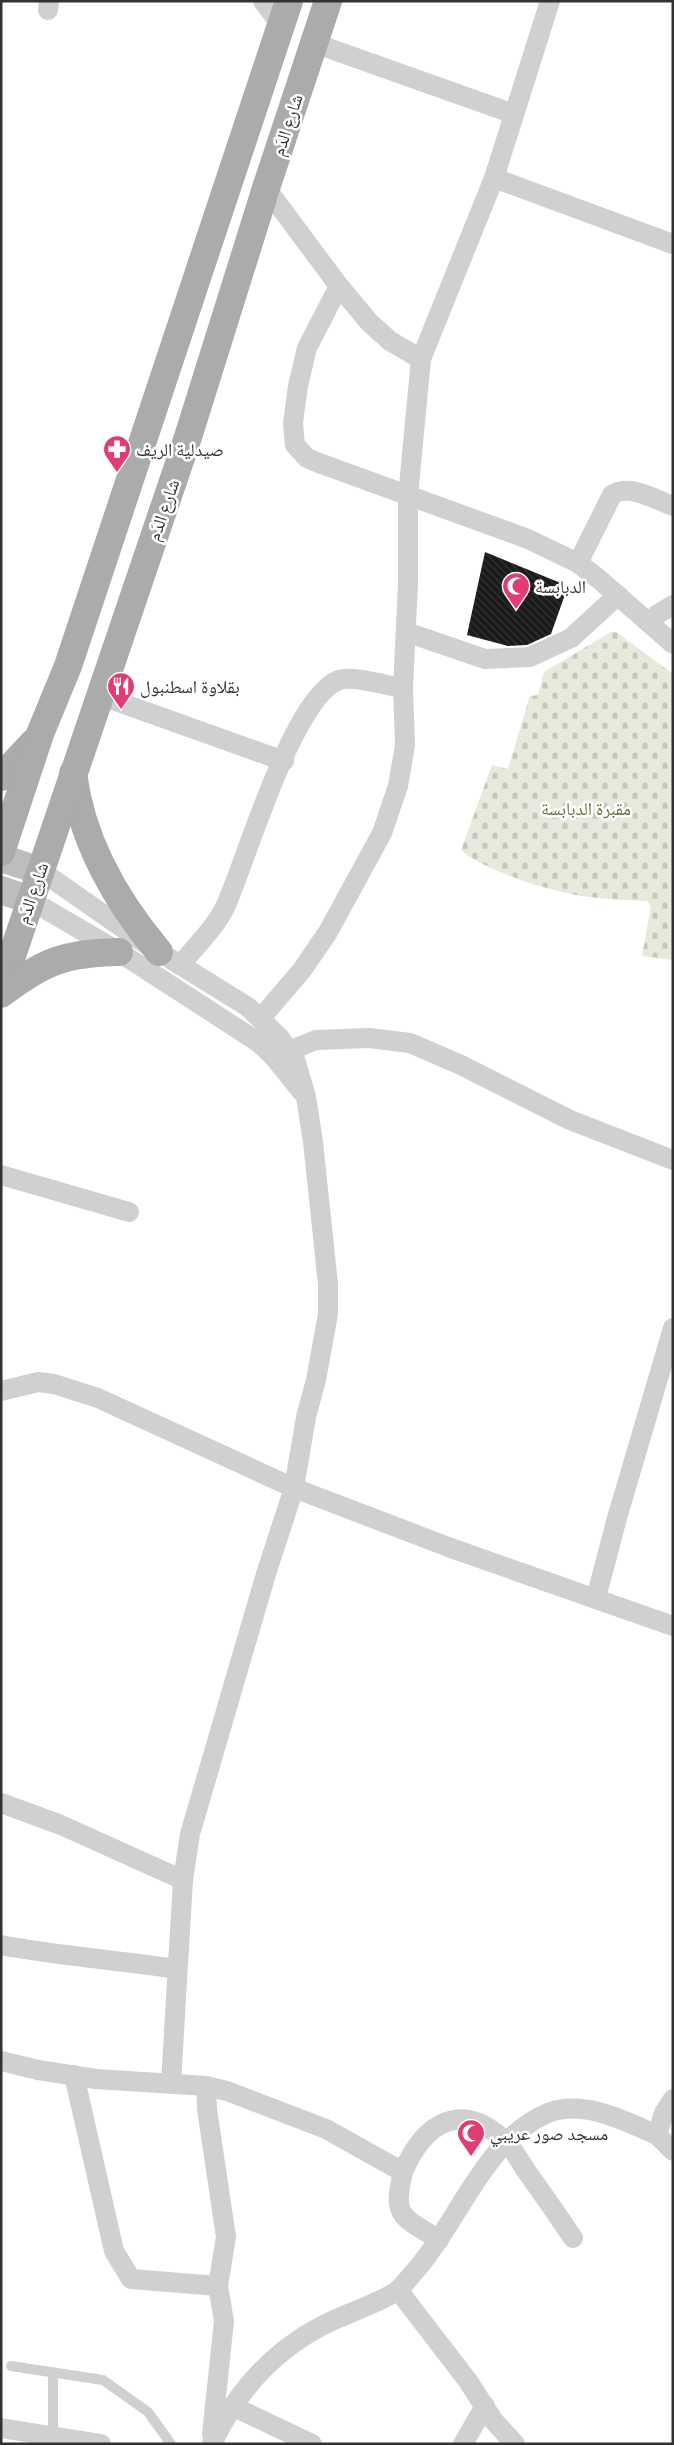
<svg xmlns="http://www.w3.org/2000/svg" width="674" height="2445" viewBox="0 0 674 2445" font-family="'Titillium Web','Noto Naskh Arabic',sans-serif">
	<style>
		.cemetery { fill: url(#cemetery-stones) }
		.building { fill: url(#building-back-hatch) }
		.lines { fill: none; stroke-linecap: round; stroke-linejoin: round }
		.lane { stroke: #d0d0d0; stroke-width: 10 }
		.street { stroke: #d0d0d0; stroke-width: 20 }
		.secondary { stroke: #bdbdbd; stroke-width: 28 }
		.primary { stroke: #ababab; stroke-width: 28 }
		.labels { text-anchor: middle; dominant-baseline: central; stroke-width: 5; stroke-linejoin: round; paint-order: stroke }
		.street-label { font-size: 18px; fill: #333; stroke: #fff }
		.poi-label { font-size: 18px; fill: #333; stroke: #fff; text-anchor: start }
		.park-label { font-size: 18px; fill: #616e40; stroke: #fff }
	</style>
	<defs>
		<pattern id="cemetery-stones" width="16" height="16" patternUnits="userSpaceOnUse" patternTransform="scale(1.25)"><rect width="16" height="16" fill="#e6e9dc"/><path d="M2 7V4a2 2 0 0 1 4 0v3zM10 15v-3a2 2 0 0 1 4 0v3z" fill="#c6c8bd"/></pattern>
		<pattern id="building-back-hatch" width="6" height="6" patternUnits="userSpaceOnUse" patternTransform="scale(1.25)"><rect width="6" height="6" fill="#1a1a1a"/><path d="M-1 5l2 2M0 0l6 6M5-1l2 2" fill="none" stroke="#333"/></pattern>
	</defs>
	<rect width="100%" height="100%" fill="#fff"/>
	<path class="cemetery" d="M611,632H616L673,674V960L642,956L651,907L647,901C625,900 603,899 582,896C550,891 484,871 461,850L492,765L508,769L530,696L538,695L544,672Z"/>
	<polygon class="building" points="485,552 568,586 551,634 527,645 508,646 467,635"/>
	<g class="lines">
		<g class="lane">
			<polyline points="11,2366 103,2380 148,2412 171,2444"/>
			<polyline points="53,2436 53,2372"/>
		</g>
		<g class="street">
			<polyline points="263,1 281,25"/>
			<polyline points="48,10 49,1"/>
			<polyline points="314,43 514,114"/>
			<polyline points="494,178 673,244"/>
			<polyline points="266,188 339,286 369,322 390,341 421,359"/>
			<polyline points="339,286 307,348 298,386 293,423 295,445 307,458 319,463 528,539 578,563 600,580 673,644"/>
			<path d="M578,563L612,495C629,483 656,500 673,506"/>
			<polyline points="650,623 658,614 673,605"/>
			<polyline points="406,632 485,659 530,657 571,638 618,595"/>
			<polyline points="99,695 284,761"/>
			<polyline points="41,871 140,940 248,1007 280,1038 295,1059 306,1097 313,1142 328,1284 328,1314 316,1380 306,1417 294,1488 451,1548 673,1626"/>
			<polyline points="30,900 119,952 258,1042 274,1057 302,1092"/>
			<path d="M180,965C196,946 216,927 226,905C247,858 293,697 339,680C353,675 388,686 403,688"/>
			<polyline points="261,1018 302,970 328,932 382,833 398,786 405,745 403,688 408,583 408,496 421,359 494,178 550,1"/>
			<polyline points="274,1057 316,1040 369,1038 410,1043 461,1065 570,1120 673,1160"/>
			<polyline points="1,1175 129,1212"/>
			<polyline points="1,1391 38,1382 54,1384 98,1398 294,1488 266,1574 190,1834 183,1880 171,2083"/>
			<polyline points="596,1598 617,1518 673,1328"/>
			<polyline points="1,1803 61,1825 183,1880"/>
			<path d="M1,1945C59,1956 118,1960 177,1969"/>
			<path d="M1,2061L38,2070L96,2079L206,2086L227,2091L326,2129L403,2172C424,2123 461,2099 505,2141C514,2149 520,2162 527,2172C543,2194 558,2216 573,2238"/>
			<polyline points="74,2075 114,2251 131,2279 218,2286"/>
			<polyline points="206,2086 207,2109 226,2237 218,2286 224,2321 212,2434"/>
			<polyline points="673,2099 664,2113 657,2135 673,2151"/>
			<path d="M403,2172C392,2218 402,2216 439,2240"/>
			<polyline points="398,2290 468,2381 493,2420 515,2444"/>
			<polyline points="232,2406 312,2444"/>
			<polyline points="1,2428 101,2444"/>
			<path d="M212,2444C238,2388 277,2346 334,2320C351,2312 384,2301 398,2290C405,2284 410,2276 416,2270C459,2221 485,2139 548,2113C583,2099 625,2121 657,2135"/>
			<polyline points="463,2444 485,2406"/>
		</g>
		<g class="secondary">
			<polyline points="1,858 41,871"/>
			<polyline points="1,890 30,900"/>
		</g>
		<g class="primary">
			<path d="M73,773C81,839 116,901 159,952"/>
			<polyline points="1,777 33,743"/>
			<polyline points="1,852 40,734 68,666 289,1"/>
			<polyline points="1,988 188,437 266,188 328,1"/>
			<path d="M1,994C44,961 65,953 119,952"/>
		</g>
	</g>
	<defs>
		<g id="pharmacy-pin" transform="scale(1.4375)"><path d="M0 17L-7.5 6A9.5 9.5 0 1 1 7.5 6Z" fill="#e13d72" stroke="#fff"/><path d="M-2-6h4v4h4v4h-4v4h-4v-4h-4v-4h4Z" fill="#fff"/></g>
		<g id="mosque-pin" transform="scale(1.4375)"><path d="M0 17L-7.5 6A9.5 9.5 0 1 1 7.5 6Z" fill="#e13d72" stroke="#fff"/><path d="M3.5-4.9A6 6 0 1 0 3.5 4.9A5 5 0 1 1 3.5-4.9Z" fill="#fff"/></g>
		<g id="restaurant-pin" transform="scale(1.4375)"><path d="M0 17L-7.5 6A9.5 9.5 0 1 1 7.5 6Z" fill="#e13d72" stroke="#fff"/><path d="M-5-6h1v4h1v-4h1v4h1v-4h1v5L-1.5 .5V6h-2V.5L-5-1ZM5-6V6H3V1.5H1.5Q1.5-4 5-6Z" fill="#fff"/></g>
	</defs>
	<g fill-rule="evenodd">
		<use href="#pharmacy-pin" x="117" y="449"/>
		<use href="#mosque-pin" x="516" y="586"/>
		<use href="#restaurant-pin" x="121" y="686"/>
		<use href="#mosque-pin" x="471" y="2133"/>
	</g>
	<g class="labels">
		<g class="street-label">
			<text transform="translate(287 125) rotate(-72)">شارع الدَم</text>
			<text transform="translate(163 510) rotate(-71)">شارع الدَم</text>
			<text transform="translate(32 893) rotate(-71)">شارع الدَم</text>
		</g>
		<g class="poi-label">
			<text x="136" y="449">صيدلية الريف</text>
			<text x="535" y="586">الدبابسة</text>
			<text x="140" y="686">بقلاوة اسطنبول</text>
			<text x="490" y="2133">مسجد صور عريبي</text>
		</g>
		<g class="park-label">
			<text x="586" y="808">مقبرة الدبابسة</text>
		</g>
	</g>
	<rect width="674" height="2445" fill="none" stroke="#333333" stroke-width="5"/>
</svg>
